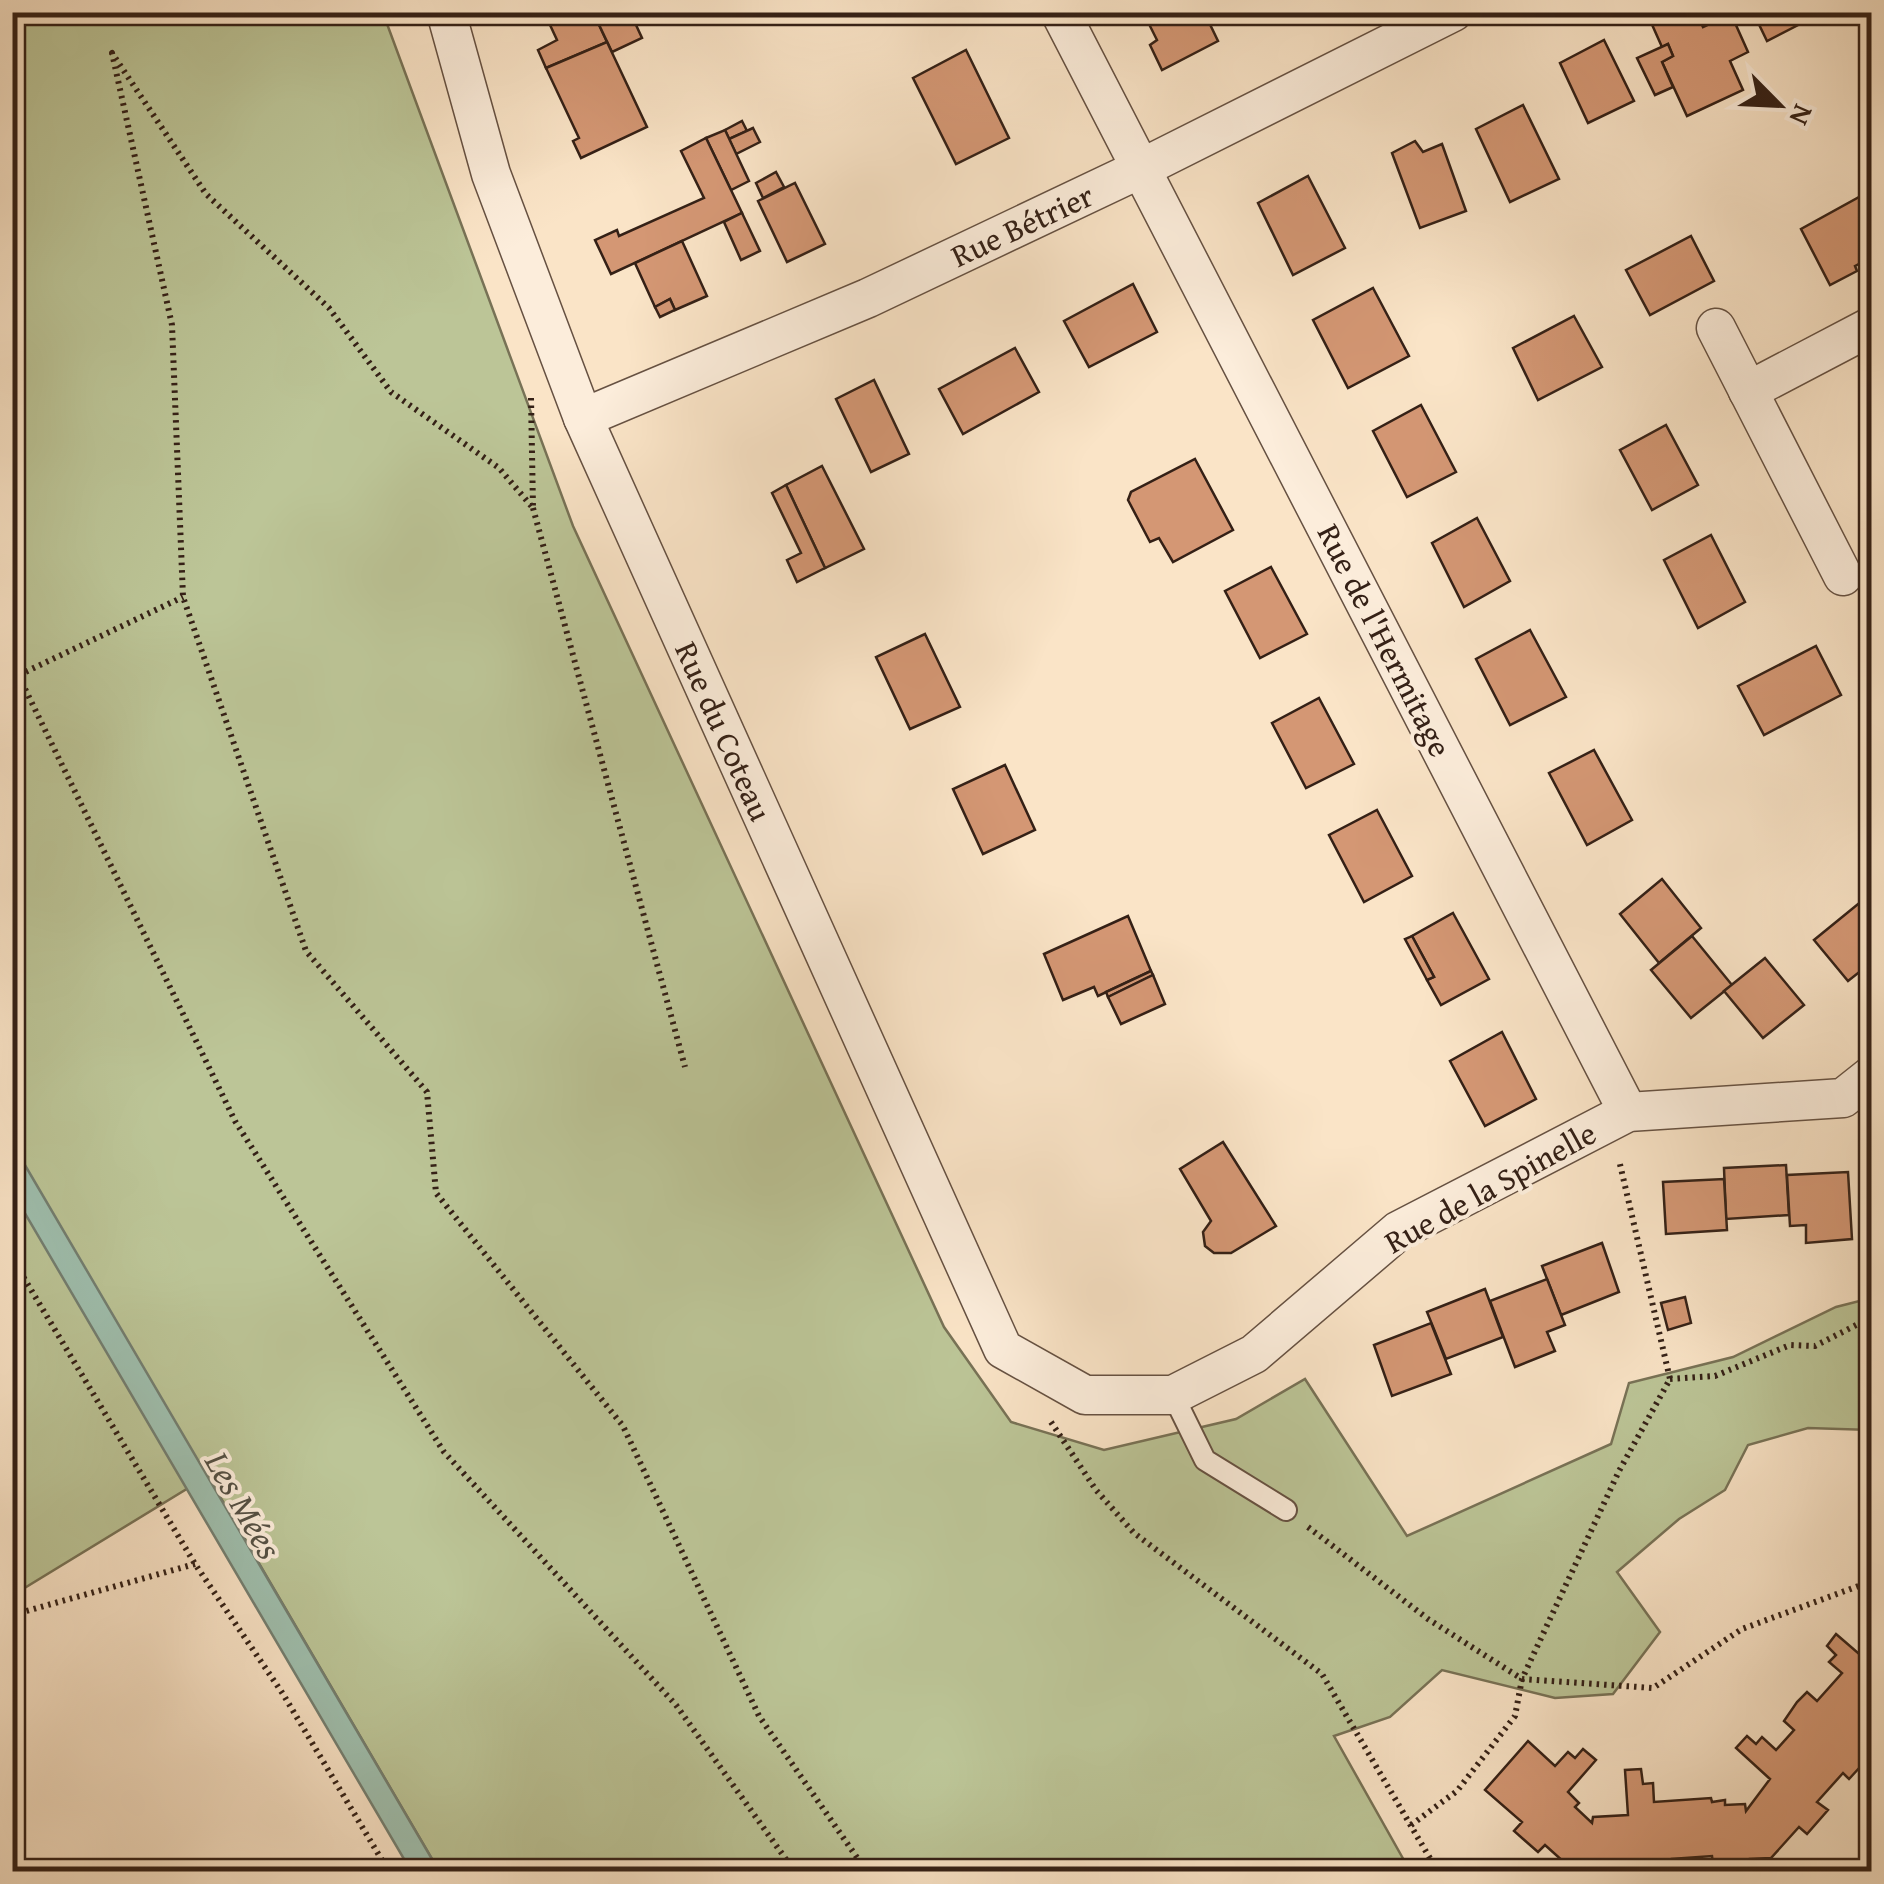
<svg xmlns="http://www.w3.org/2000/svg" width="1884" height="1884" viewBox="0 0 1884 1884" font-family="'Gentium Book Plus',serif">
	<style>
		.green { fill: #bcc597; stroke: #787256; stroke-width: 2.5 }
		.water { fill: #9fbfae; stroke: #747f71; stroke-width: 2.5 }
		.building { fill: #d49774; stroke: #342016; stroke-width: 2.5 }
		.lines { fill: none; stroke-linecap: round; stroke-linejoin: round }
		.lane-casing { stroke: #665142; stroke-width: 24 }
		.street-casing { stroke: #665142; stroke-width: 41 }
		.path { stroke: #342016; stroke-width: 6; stroke-dasharray: 2.5 5; stroke-linecap: butt }
		.lane { stroke: #fceddb; stroke-width: 20 }
		.street { stroke: #fceddb; stroke-width: 38 }
		.labels { text-anchor: middle; dominant-baseline: central; stroke-width: 8; stroke-linejoin: round; paint-order: stroke }
		.street-label { font-size: 32px; fill: #342016; stroke: #fceddb }
		.water-label { font-size: 35px; font-style: italic; fill: #545044; stroke: #fceddb }
	</style>
	<rect width="100%" height="100%" fill="#fae4c7"/>
	<filter id="stains"><feTurbulence type="fractalNoise" baseFrequency=".002" numOctaves="4"/><feColorMatrix values="0 0 0 0 .2 0 0 0 0 .09 0 0 0 0 .02 0 0 0 .5 -.17"/></filter>
	<radialGradient id="worn" r=".72"><stop offset=".6" stop-color="#630" stop-opacity="0"/><stop offset="1" stop-color="#630" stop-opacity=".3"/></radialGradient>
	<polygon class="green" points="12,13 383,13 573,526 944,1327 1011,1422 1104,1450 1236,1419 1305,1379 1407,1536 1611,1444 1629,1383 1733,1357 1836,1307 1871,1298 1871,1430 1808,1428 1748,1445 1725,1490 1679,1519 1617,1572 1660,1632 1613,1694 1555,1698 1442,1670 1390,1717 1334,1736 1410,1871 439,1871 208,1476 13,1595"/>
	<polygon class="water" points="12,1143 439,1871 411,1871 13,1193"/>
	<g class="building">
		<polygon points="544,12 593,12 607,42 546,68 538,50 557,40"/>
		<polygon points="593,12 630,12 642,38 612,52"/>
		<polygon points="1143,12 1204,12 1218,41 1162,70 1150,45 1157,40"/>
		<polygon points="1666,12 1696,12 1703,27 1731,14 1748,52 1730,61 1743,90 1687,116 1662,62 1673,56 1668,44 1662,47 1650,20"/>
		<polygon points="1753,12 1799,12 1804,22 1767,41"/>
		<polygon points="1604,40 1634,101 1588,123 1560,63"/>
		<polygon points="607,42 647,127 581,158 573,141 579,138 546,68"/>
		<polygon points="1668,44 1673,56 1662,62 1673,87 1655,95 1637,58"/>
		<polygon points="966,50 1009,138 956,164 913,78"/>
		<polygon points="1523,105 1559,179 1510,202 1476,129"/>
		<polygon points="742,121 747,131 729,139 725,130"/>
		<polygon points="753,128 760,142 736,154 729,139"/>
		<polygon points="725,130 749,181 731,190 706,138"/>
		<polygon points="706,138 742,213 611,274 595,240 617,230 619,236 704,198 681,151"/>
		<polygon points="1415,141 1423,152 1442,144 1466,211 1420,228 1392,153"/>
		<polygon points="776,172 784,187 763,198 756,183"/>
		<polygon points="1308,176 1345,248 1293,275 1258,203"/>
		<polygon points="795,183 825,244 787,262 758,201"/>
		<polygon points="1861,196 1872,215 1872,257 1855,266 1857,271 1830,285 1801,229"/>
		<polygon points="742,213 760,251 741,260 724,222"/>
		<polygon points="1691,236 1714,281 1650,315 1626,270"/>
		<polygon points="682,241 707,296 675,310 670,299 655,307 635,263"/>
		<polygon points="1133,284 1157,332 1089,367 1064,321"/>
		<polygon points="1373,288 1409,356 1348,388 1313,320"/>
		<polygon points="670,299 675,310 660,317 655,307"/>
		<polygon points="1574,316 1602,367 1538,400 1513,348"/>
		<polygon points="1015,348 1039,392 963,434 939,389"/>
		<polygon points="874,380 909,454 871,472 836,399"/>
		<polygon points="1421,405 1456,472 1407,497 1373,431"/>
		<polygon points="1666,425 1698,485 1652,510 1620,450"/>
		<polygon points="1195,459 1233,530 1173,562 1159,538 1150,542 1128,500 1131,492"/>
		<polygon points="822,466 864,549 825,568 786,485"/>
		<polygon points="786,485 825,568 797,582 787,560 801,553 772,493"/>
		<polygon points="1477,518 1510,581 1464,607 1432,543"/>
		<polygon points="1711,535 1745,602 1698,628 1664,560"/>
		<polygon points="1271,567 1307,634 1260,658 1225,591"/>
		<polygon points="1530,630 1566,697 1510,725 1476,659"/>
		<polygon points="925,634 960,707 910,729 876,657"/>
		<polygon points="1816,646 1841,695 1764,735 1738,686"/>
		<polygon points="1319,698 1354,764 1306,788 1272,723"/>
		<polygon points="1594,750 1632,820 1587,845 1549,773"/>
		<polygon points="1005,765 1035,830 983,854 953,789"/>
		<polygon points="1377,810 1412,876 1364,902 1329,835"/>
		<polygon points="1662,879 1701,928 1659,963 1620,914"/>
		<polygon points="1863,900 1872,911 1872,962 1848,981 1814,940"/>
		<polygon points="1453,913 1489,979 1441,1005 1427,980 1434,977 1412,936"/>
		<polygon points="1128,916 1151,971 1098,996 1094,987 1063,1000 1044,954"/>
		<polygon points="1412,936 1434,977 1427,980 1405,939"/>
		<polygon points="1692,936 1732,985 1691,1018 1651,970"/>
		<polygon points="1765,958 1804,1005 1763,1038 1724,991"/>
		<polygon points="1151,971 1153,975 1108,997 1106,992"/>
		<polygon points="1153,975 1165,1004 1121,1024 1108,997"/>
		<polygon points="1502,1032 1536,1099 1485,1126 1450,1061"/>
		<polygon points="1223,1142 1276,1226 1231,1253 1214,1253 1205,1246 1203,1232 1211,1221 1180,1169"/>
		<polygon points="1786,1165 1789,1215 1726,1219 1724,1168"/>
		<polygon points="1848,1172 1852,1239 1806,1243 1806,1225 1790,1226 1787,1175"/>
		<polygon points="1724,1179 1727,1230 1666,1234 1663,1182"/>
		<polygon points="1602,1243 1619,1292 1561,1315 1542,1266"/>
		<polygon points="1547,1279 1565,1325 1547,1332 1555,1351 1515,1367 1490,1301"/>
		<polygon points="1485,1289 1503,1337 1446,1359 1427,1312"/>
		<polygon points="1685,1297 1691,1323 1668,1330 1661,1303"/>
		<polygon points="1431,1323 1451,1374 1392,1396 1374,1345"/>
		<polygon points="1836,1634 1872,1665 1872,1740 1866,1745 1872,1754 1849,1779 1843,1773 1817,1802 1828,1810 1807,1834 1799,1827 1771,1858 1750,1859 1751,1872 1714,1872 1712,1856 1672,1859 1673,1872 1575,1872 1545,1845 1538,1852 1514,1831 1522,1822 1485,1790 1528,1741 1555,1766 1568,1752 1575,1758 1583,1749 1596,1760 1568,1792 1579,1803 1575,1807 1592,1823 1593,1817 1628,1815 1625,1770 1641,1769 1643,1784 1653,1783 1654,1802 1711,1798 1712,1802 1725,1800 1725,1805 1745,1804 1746,1811 1770,1779 1736,1748 1747,1736 1756,1744 1762,1737 1776,1750 1794,1730 1784,1721 1797,1702 1807,1692 1817,1701 1842,1673 1829,1662 1836,1655 1827,1646"/>
	</g>
	<g class="lines">
		<g class="lane-casing">
			<polyline id="lane" points="1173,1395 1205,1460 1286,1510"/>
		</g>
		<g class="street-casing">
			<g id="street">
				<polyline points="446,12 491,174 583,418 1003,1349 1085,1395 1173,1395 1254,1354 1398,1231 1628,1112 1843,1098 1872,1075"/>
				<polyline points="1060,12 1628,1112"/>
				<polyline points="1716,328 1843,576"/>
				<polyline points="1748,391 1872,326"/>
				<polyline points="583,418 868,298 1142,168 1453,12"/>
			</g>
		</g>
		<g class="path">
			<polyline points="531,398 533,508 499,468 391,392 329,308 206,194 112,53 172,325 183,597 306,951 427,1092 436,1193 623,1426 759,1716 867,1872"/>
			<polyline points="533,508 685,1067"/>
			<polyline points="12,662 235,1121 444,1452 676,1705 795,1872"/>
			<polyline points="19,675 183,597"/>
			<polyline points="12,1258 195,1564 283,1694 389,1872"/>
			<polyline points="1670,1379 1715,1376 1790,1345 1815,1346 1872,1317"/>
			<polyline points="1051,1422 1096,1490 1134,1533 1322,1674 1438,1872"/>
			<polyline points="1308,1527 1428,1619 1522,1679 1653,1688 1742,1629 1872,1581"/>
			<polyline points="12,1615 195,1564"/>
			<polyline points="1411,1825 1457,1791 1515,1716 1522,1679 1619,1471 1670,1379 1619,1160"/>
		</g>
		<use href="#lane" class="lane"/>
		<use href="#street" class="street"/>
	</g>
	<g class="labels">
		<g class="street-label">
			<text transform="translate(1022 225) rotate(-25)">Rue Bétrier</text>
			<text transform="translate(1385 640) rotate(63)">Rue de l'Hermitage</text>
			<text transform="translate(724 731) rotate(66)">Rue du Coteau</text>
			<text transform="translate(1490 1187) rotate(-29)">Rue de la Spinelle</text>
		</g>
		<g class="water-label">
			<text transform="translate(244 1505) rotate(60)">Les Mées</text>
		</g>
	</g>
	<rect width="1884" height="1884" fill="none" stroke="#fae4c7" stroke-width="50"/>
	<rect x="15" y="15" width="1854" height="1854" fill="none" stroke="#342016" stroke-width="5"/>
	<rect x="25" y="25" width="1834" height="1834" fill="none" stroke="#342016" stroke-width="2.5"/>
	<g transform="translate(1779 105) rotate(114)" stroke="#fceddb" stroke-width="8" paint-order="stroke">
	<path d="M0-8L18 38L0 25L-18 38Z" fill="#342016"/>
	<text y="-15" font-size="28" font-weight="bold" text-anchor="middle" fill="#342016">N</text>
	</g>
	<rect width="100%" height="100%" filter="url(#stains)"/>
	<rect width="100%" height="100%" fill="url(#worn)"/>
</svg>
